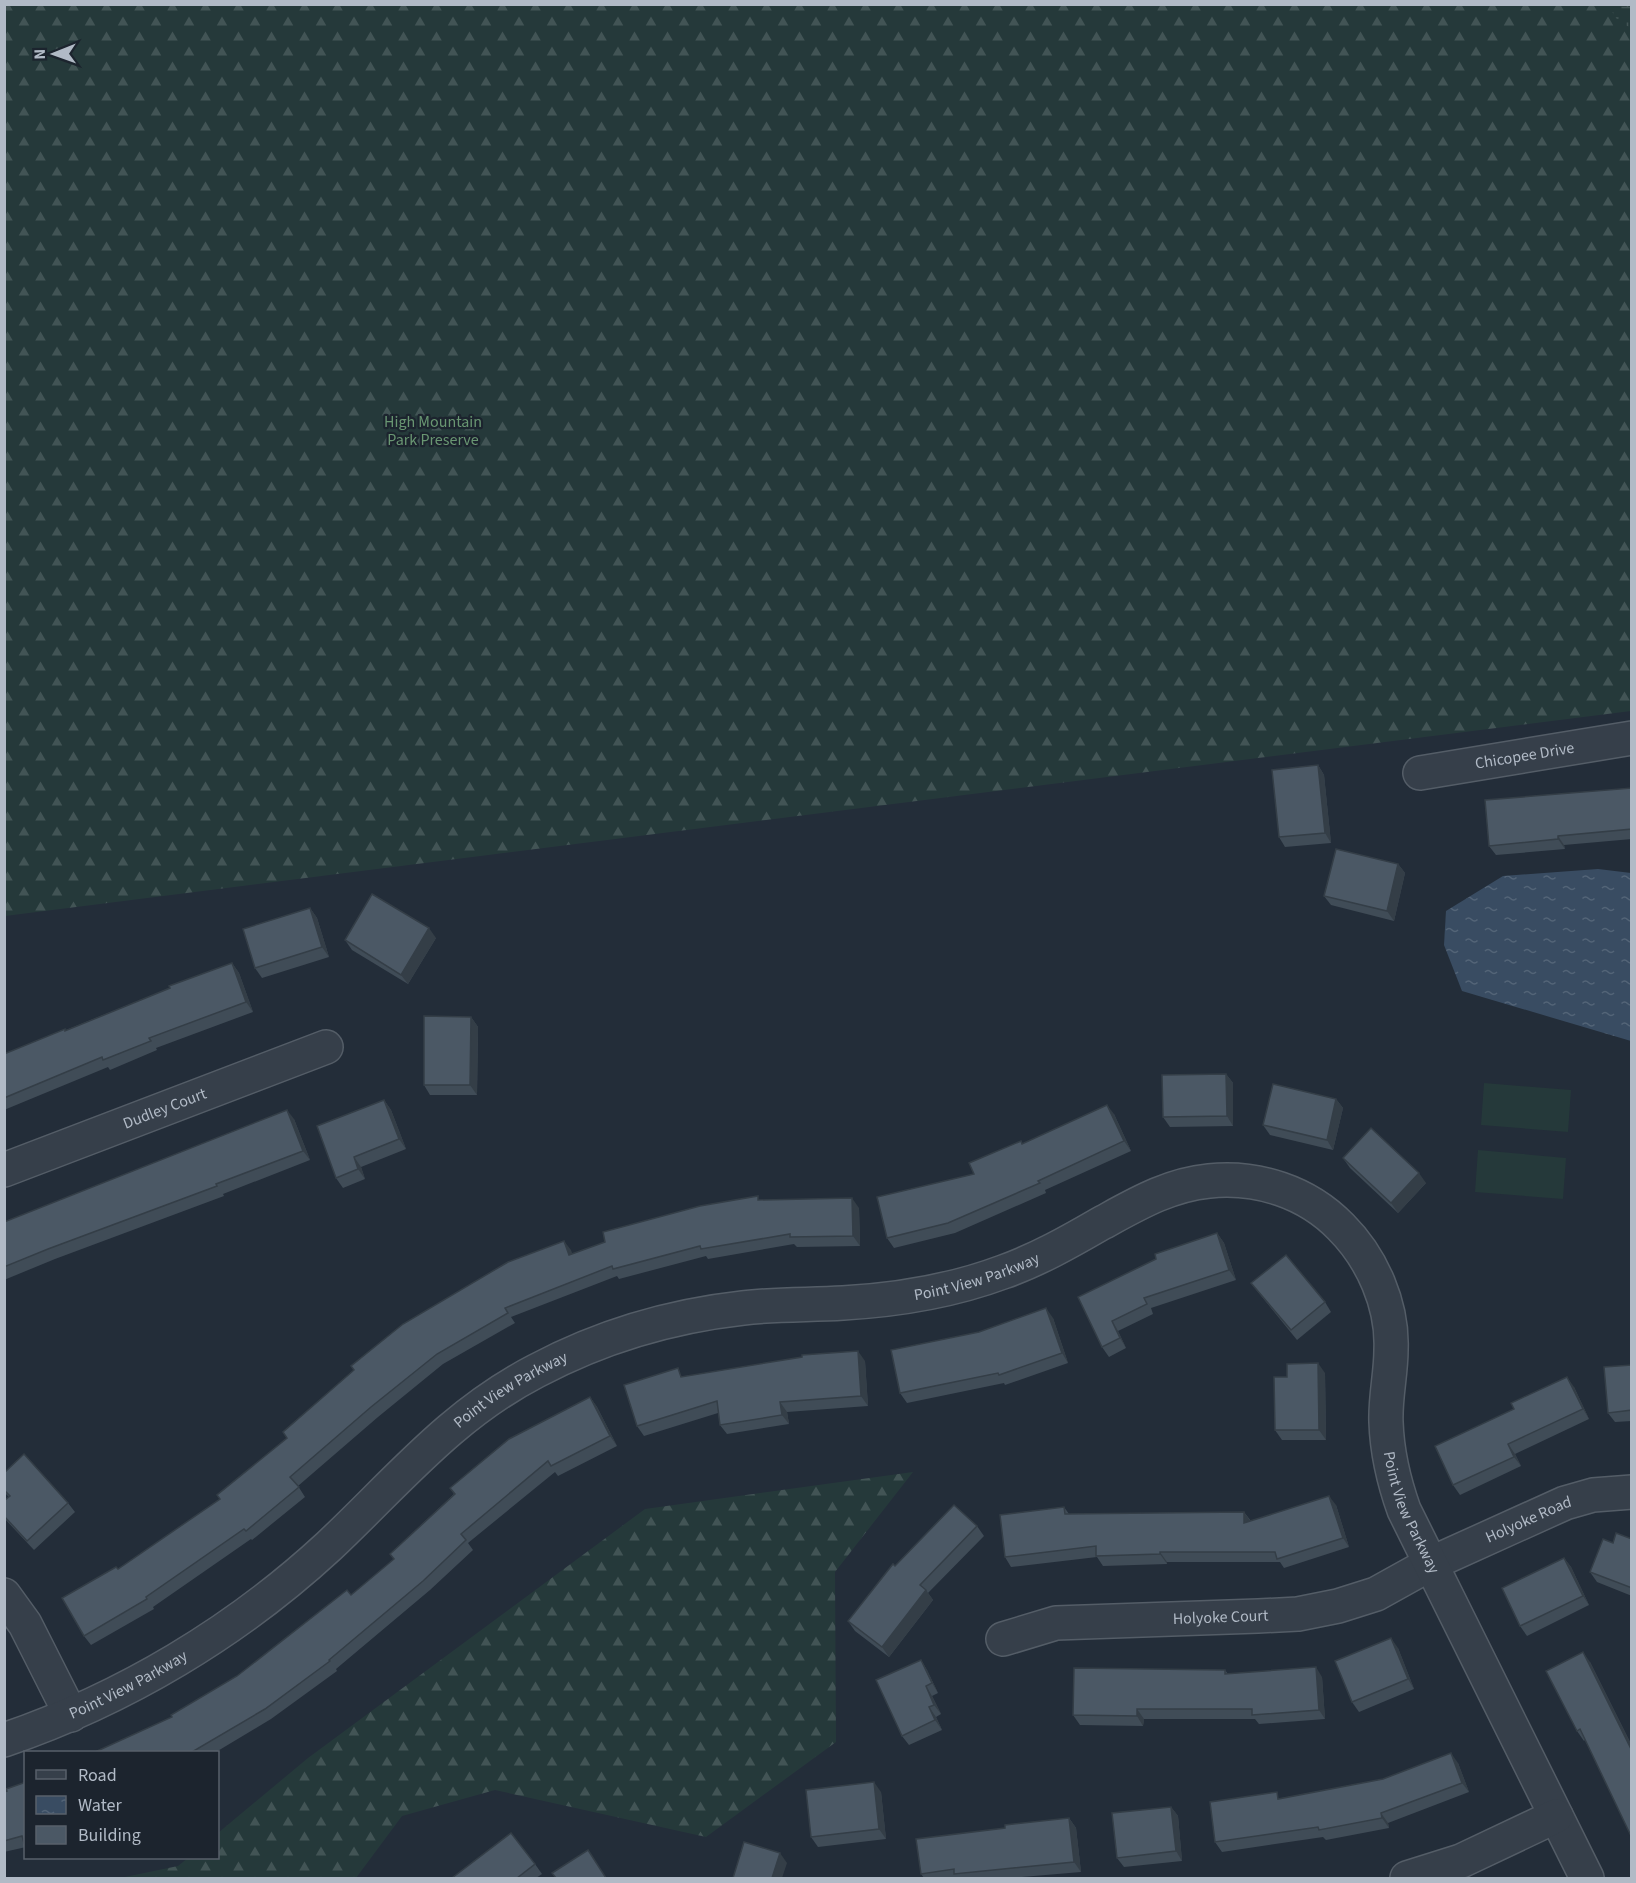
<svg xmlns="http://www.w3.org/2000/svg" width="1636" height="1883" viewBox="0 0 1636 1883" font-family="'Source Sans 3',sans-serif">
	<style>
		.forest { fill: url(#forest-firs) }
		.wetland { fill: url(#wetland-marsh) }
		.pitch { fill: #25393a }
		.water { fill: url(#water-ripples) }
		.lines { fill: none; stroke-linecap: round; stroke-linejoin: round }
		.minor-casing { stroke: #545d67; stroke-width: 36 }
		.minor { stroke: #363f4a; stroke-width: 33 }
		.wall { fill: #404c57 }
		.shaded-wall { fill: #343e47 }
		.building { fill: #4b5865; stroke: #343e47; stroke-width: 1.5 }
		.labels { text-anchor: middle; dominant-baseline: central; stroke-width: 4.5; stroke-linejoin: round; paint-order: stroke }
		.park-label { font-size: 16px; fill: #699672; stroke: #1c242e }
		.street-label { font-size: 16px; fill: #b1bac6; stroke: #1c242e }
	</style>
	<defs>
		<pattern id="forest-firs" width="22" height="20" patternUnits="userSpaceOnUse" patternTransform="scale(1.5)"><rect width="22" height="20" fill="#25393a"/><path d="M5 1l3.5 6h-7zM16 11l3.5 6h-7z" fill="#425455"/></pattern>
		<pattern id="wetland-marsh" width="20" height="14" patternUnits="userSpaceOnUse" patternTransform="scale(1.5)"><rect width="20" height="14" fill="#25393a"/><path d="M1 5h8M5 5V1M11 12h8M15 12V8" fill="none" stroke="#425455"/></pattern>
		<pattern id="water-ripples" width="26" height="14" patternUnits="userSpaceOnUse" patternTransform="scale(1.5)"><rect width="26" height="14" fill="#394c62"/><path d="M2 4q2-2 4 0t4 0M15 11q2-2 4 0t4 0" fill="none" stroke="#536477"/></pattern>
	</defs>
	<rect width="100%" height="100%" fill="#232d39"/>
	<g class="forest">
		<polygon points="4,5 1631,5 1631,711 5,916"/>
		<polygon points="913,1472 835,1572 836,1742 706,1837 495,1790 402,1816 356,1878 120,1878 178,1866 188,1858 218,1858 218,1833 308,1758 645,1509"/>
	</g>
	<polygon class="wetland" points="1608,5 1631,5 1631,27 1620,24"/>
	<g class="pitch">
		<polygon points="1484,1083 1571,1090 1568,1132 1481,1125"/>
		<polygon points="1478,1150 1566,1158 1563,1199 1475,1192"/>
	</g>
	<polygon class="water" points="1598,869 1631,873 1631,1041 1462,991 1444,945 1446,911 1503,876"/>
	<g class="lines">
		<g class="minor-casing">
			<g id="minor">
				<path id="s1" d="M1420,773L1632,738"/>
				<path id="s2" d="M4,1170L326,1047"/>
				<polyline points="4,1595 25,1624 71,1715"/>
				<path id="s3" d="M1003,1639L1056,1623L1258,1616L1298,1614L1338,1606L1376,1594L1430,1564L1565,1503L1593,1495L1632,1492"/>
				<path id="s4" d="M4,1740C124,1699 236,1632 329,1546C397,1482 451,1415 536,1371C600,1337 671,1316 743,1308C776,1304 810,1305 843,1303C897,1300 952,1291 1003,1272C1037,1260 1069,1242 1100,1224C1135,1205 1168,1185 1209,1181C1258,1176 1307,1192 1341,1227C1372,1258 1393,1305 1391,1350C1391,1374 1385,1398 1386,1422C1387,1452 1394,1482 1404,1510L1587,1878"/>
				<polyline points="1407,1878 1461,1861 1556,1816"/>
			</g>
		</g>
		<use href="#minor" class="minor"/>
	</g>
	<g class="wall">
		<polygon points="1318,765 1324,775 1331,843 1285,847 1279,837"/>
		<polygon points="1632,788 1632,839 1564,845 1565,849 1496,855 1489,846"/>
		<polygon points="1398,864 1405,873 1394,921 1331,905 1324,896"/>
		<polygon points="310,908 317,918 329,957 262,978 255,968"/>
		<polygon points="436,938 408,984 352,950 345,940"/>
		<polygon points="232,963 239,973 253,1012 156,1048 157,1050 110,1070 108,1067 4,1110 4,1054 66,1030"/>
		<polygon points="471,1017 478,1027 477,1095 430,1095 424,1085"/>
		<polygon points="1226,1074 1233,1083 1233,1126 1170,1127 1163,1117"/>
		<polygon points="1336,1099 1343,1108 1333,1150 1270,1135 1263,1125"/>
		<polygon points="384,1100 391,1110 406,1149 361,1167 365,1179 343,1188 336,1178"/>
		<polygon points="1114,1114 1131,1151 1045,1190 1046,1193 955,1233 894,1248 887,1238 1021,1141 1023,1144"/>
		<polygon points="294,1119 310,1160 223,1194 224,1196 55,1259 4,1280 4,1222"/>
		<polygon points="1343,1158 1426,1183 1398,1213 1350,1168"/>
		<polygon points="761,1200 859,1208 860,1246 797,1247 794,1244 708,1259 706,1256 619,1279 617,1276 511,1317 515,1323 443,1364 378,1417 298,1486 305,1497 252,1540 251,1539 153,1607 154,1609 91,1645 84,1636 118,1569 220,1499 287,1438 283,1432 564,1241 572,1254"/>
		<polygon points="1217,1233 1224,1243 1236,1280 1151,1308 1153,1314 1118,1331 1126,1348 1109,1357 1102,1347 1078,1297"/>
		<polygon points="1251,1283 1325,1302 1331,1312 1297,1340 1258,1292"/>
		<polygon points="1053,1318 1068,1363 1005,1385 1004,1383 907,1403 900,1393"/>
		<polygon points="865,1361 868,1406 787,1412 789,1424 727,1434 720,1425 718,1413 644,1436 637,1426 684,1376"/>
		<polygon points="1632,1365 1632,1421 1615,1422 1608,1413"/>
		<polygon points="1325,1373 1326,1440 1282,1440 1275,1430 1287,1377"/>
		<polygon points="1574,1387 1589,1419 1515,1454 1521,1466 1460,1495 1453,1485"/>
		<polygon points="590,1397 597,1407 617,1446 558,1476 555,1472 468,1543 473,1550 430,1590 336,1669 337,1671 271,1719 216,1752 95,1752 172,1717 237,1676 351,1595 394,1560 390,1554 454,1494 450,1488"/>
		<polygon points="4,1473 68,1503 75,1512 34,1550 4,1518 4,1501 9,1497 4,1492"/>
		<polygon points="1336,1505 1349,1547 1284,1568 1280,1562 1167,1562 1167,1564 1103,1566 1097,1557 1011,1567 1005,1557 1064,1507 1069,1514 1244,1512 1251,1521"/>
		<polygon points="977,1526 984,1536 928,1593 933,1600 889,1657 855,1631 848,1621 895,1566"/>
		<polygon points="1632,1539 1632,1596 1597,1582 1590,1572 1613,1543"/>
		<polygon points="1564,1558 1571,1567 1589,1605 1527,1636 1520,1626"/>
		<polygon points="1398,1648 1414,1689 1359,1712 1352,1702"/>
		<polygon points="921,1660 927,1670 938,1693 932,1696 941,1714 936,1717 942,1730 909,1745 902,1736"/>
		<polygon points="1590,1662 1632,1746 1632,1838 1585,1740 1584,1741 1577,1731"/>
		<polygon points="1225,1670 1228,1674 1322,1677 1325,1719 1259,1724 1255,1719 1144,1719 1143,1726 1080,1725 1073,1715"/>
		<polygon points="1458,1763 1469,1792 1388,1823 1389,1828 1326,1840 1323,1837 1222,1852 1215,1842 1282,1798 1383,1779"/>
		<polygon points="26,1782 26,1847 4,1852 4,1792"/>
		<polygon points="881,1792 886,1839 818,1847 811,1837"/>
		<polygon points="1171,1807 1178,1816 1182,1861 1124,1867 1117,1858"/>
		<polygon points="1069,1818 1076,1828 1081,1872 1011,1878 924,1878 921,1874 1005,1828"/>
		<polygon points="535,1864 542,1874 536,1878 452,1878"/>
	</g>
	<g class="shaded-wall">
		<polygon points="1318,765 1324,775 1331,843 1325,833"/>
		<polygon points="1558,836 1564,845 1565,849 1558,839"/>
		<polygon points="1398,864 1405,873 1394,921 1387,911"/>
		<polygon points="310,908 317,918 329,957 322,947"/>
		<polygon points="429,928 436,938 408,984 401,975"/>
		<polygon points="232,963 239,973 253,1012 246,1002"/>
		<polygon points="471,1017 478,1027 477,1095 470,1085"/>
		<polygon points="1226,1074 1233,1083 1233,1126 1227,1116"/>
		<polygon points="1336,1099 1343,1108 1333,1150 1327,1140"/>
		<polygon points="384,1100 391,1110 406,1149 399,1139"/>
		<polygon points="1107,1105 1114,1114 1131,1151 1124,1141"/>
		<polygon points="287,1110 294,1119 310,1160 303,1151"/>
		<polygon points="354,1157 361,1167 365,1179 358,1169"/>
		<polygon points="1419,1173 1426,1183 1398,1213 1391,1203"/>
		<polygon points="852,1198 859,1208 860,1246 853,1236"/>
		<polygon points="1217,1233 1224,1243 1236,1280 1229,1270"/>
		<polygon points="564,1241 571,1250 576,1265 569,1255"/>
		<polygon points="1046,1308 1053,1318 1068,1363 1062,1353"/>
		<polygon points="1112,1321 1118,1331 1126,1348 1120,1338"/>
		<polygon points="858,1351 865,1361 868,1406 861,1396"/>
		<polygon points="1318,1363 1325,1373 1326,1440 1319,1430"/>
		<polygon points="1567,1377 1574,1387 1589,1419 1583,1409"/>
		<polygon points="590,1397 597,1407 617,1446 610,1436"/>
		<polygon points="780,1402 787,1412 789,1424 782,1415"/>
		<polygon points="1508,1444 1515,1454 1521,1466 1514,1457"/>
		<polygon points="1329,1496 1336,1505 1349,1547 1343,1538"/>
		<polygon points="1244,1512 1251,1522 1244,1523"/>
		<polygon points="1160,1552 1167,1562 1167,1564 1160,1554"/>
		<polygon points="1564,1558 1571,1567 1589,1605 1583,1596"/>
		<polygon points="926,1590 933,1600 889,1657 882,1647"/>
		<polygon points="1391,1638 1398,1648 1414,1689 1408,1679"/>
		<polygon points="1583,1652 1590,1662 1632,1746 1632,1751"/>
		<polygon points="921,1660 927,1670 938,1693 932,1683"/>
		<polygon points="1316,1667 1322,1677 1325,1719 1319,1710"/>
		<polygon points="926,1686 932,1696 941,1714 934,1705"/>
		<polygon points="929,1707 936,1717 942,1730 935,1720"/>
		<polygon points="1137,1709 1144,1719 1143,1726 1137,1716"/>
		<polygon points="1451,1753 1458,1763 1469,1792 1462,1783"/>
		<polygon points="874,1782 881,1792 886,1839 879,1829"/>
		<polygon points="1171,1807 1178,1816 1182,1861 1176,1851"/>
		<polygon points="1381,1813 1388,1823 1389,1828 1382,1818"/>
		<polygon points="1069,1818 1076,1828 1081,1872 1074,1862"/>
		<polygon points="780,1853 787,1863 782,1878 772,1878"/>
	</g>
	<g class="building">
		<polygon points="1318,765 1325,833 1279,837 1272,770"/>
		<polygon points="1632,788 1632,829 1558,836 1558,839 1489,846 1485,800"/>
		<polygon points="1336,849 1398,864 1387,911 1324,896"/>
		<polygon points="372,894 429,928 401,975 345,940"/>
		<polygon points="310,908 322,947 255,968 243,929"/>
		<polygon points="232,963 246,1002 149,1038 151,1041 103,1060 102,1057 4,1098 4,1054 65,1029 65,1031 170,988 169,986"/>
		<polygon points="424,1016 471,1017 470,1085 424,1085"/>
		<polygon points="1226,1074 1227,1116 1163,1117 1162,1075"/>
		<polygon points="1273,1084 1336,1099 1327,1140 1263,1125"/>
		<polygon points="384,1100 399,1139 354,1157 358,1169 336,1178 317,1126"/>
		<polygon points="1107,1105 1124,1141 1038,1181 1040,1183 948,1223 887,1238 877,1197 974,1174 969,1163 1021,1141 1022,1144"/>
		<polygon points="287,1110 303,1151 216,1184 217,1186 48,1249 4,1267 4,1222"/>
		<polygon points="1371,1128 1419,1173 1391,1203 1343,1158"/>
		<polygon points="758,1196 758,1200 852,1198 853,1236 790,1237 790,1234 701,1249 700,1246 613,1269 612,1266 505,1308 508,1313 437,1354 371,1407 290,1477 299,1487 246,1531 244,1529 146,1597 147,1599 84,1636 62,1598 116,1567 118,1569 220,1499 217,1495 287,1438 283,1432 354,1370 351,1366 403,1324 508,1262 564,1241 569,1255 605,1242 603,1232 700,1206"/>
		<polygon points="1217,1233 1229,1270 1144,1298 1147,1304 1112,1321 1120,1338 1102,1347 1078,1297 1156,1259 1155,1254"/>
		<polygon points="1286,1255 1325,1302 1291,1330 1251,1283"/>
		<polygon points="1046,1308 1062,1353 999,1375 998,1373 900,1393 891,1350 979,1332"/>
		<polygon points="858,1351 861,1396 780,1402 782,1415 720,1425 717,1401 637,1426 624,1385 678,1368 681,1377 802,1357 802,1355"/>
		<polygon points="1318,1363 1319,1430 1275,1430 1274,1377 1287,1377 1287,1364"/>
		<polygon points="1632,1365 1632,1410 1608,1413 1604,1367"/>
		<polygon points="1567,1377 1583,1409 1508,1444 1514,1457 1453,1485 1435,1446 1514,1409 1511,1403"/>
		<polygon points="590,1397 610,1436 551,1466 548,1461 461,1534 466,1540 423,1581 329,1660 330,1661 265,1709 192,1752 95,1752 172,1717 171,1715 237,1676 347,1590 351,1595 394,1559 390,1554 455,1494 450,1488 509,1439"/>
		<polygon points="24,1454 68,1503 27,1541 4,1516 4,1501 10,1496 4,1490 4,1473"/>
		<polygon points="1329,1496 1343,1538 1277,1559 1275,1552 1160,1552 1160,1554 1096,1556 1096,1546 1005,1557 1000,1515 1064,1507 1065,1514 1244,1512 1244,1523"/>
		<polygon points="954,1505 977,1526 920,1585 926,1590 882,1647 848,1621 893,1564 895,1566"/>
		<polygon points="1616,1533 1632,1539 1632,1588 1590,1572 1603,1539 1613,1543"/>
		<polygon points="1564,1558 1583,1596 1520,1626 1502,1588"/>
		<polygon points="1391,1638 1408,1679 1352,1702 1335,1661"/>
		<polygon points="1583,1652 1632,1751 1632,1838 1580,1729 1577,1731 1546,1671"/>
		<polygon points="921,1660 932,1683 926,1686 934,1705 929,1707 935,1720 902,1736 876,1680"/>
		<polygon points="1316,1667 1319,1710 1252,1715 1252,1709 1137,1709 1137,1716 1073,1715 1074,1668 1225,1670 1225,1674"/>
		<polygon points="1451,1753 1462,1783 1381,1813 1382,1818 1319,1830 1318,1827 1215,1842 1210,1802 1277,1792 1278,1799 1383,1779"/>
		<polygon points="26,1782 26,1842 24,1843 22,1836 4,1841 4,1792 7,1791 6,1789"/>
		<polygon points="874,1782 879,1829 811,1837 806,1790"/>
		<polygon points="1171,1807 1176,1851 1117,1858 1112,1813"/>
		<polygon points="1069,1818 1074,1862 954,1874 954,1869 921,1874 916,1839 1005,1828 1005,1825"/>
		<polygon points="511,1833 535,1864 517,1878 452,1878"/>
		<polygon points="744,1842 780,1853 772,1878 733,1878"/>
		<polygon points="588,1850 606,1878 556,1878 552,1873"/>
	</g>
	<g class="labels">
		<g class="park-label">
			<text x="433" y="422">High Mountain<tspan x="433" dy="18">Park Preserve</tspan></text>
		</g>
		<g class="street-label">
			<text stroke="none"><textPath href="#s1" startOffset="106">Chicopee Drive</textPath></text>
			<text stroke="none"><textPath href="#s2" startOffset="172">Dudley Court</textPath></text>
			<text stroke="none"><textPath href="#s4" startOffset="1108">Point View Parkway</textPath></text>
			<text stroke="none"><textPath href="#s4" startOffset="622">Point View Parkway</textPath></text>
			<text stroke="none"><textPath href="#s4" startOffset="1809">Point View Parkway</textPath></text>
			<text stroke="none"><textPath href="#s3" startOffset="548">Holyoke Road</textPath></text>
			<text stroke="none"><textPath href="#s3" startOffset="220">Holyoke Court</textPath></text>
			<text stroke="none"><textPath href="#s4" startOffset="136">Point View Parkway</textPath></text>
		</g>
	</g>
	<rect width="1636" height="1883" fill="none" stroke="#b1bac6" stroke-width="12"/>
	<rect x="24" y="1751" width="195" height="108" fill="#1c242e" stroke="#58606b" stroke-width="1.5"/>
	<rect x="36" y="1770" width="30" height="9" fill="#363f4a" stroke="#58606b" stroke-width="1.5"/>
	<text x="78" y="1781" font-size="18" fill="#b1bac6">Road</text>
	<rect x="36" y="1796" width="30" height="18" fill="url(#water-ripples)" stroke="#58606b" stroke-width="1.5"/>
	<text x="78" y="1811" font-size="18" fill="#b1bac6">Water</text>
	<rect x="36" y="1826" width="30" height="18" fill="#4b5865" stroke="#58606b" stroke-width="1.5"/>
	<text x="78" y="1841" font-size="18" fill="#b1bac6">Building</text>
	<g transform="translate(54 54) rotate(269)" stroke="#1c242e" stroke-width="4.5" paint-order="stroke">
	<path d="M0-4.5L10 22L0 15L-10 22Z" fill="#b1bac6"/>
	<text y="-9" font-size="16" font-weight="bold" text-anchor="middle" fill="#b1bac6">N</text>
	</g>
</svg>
